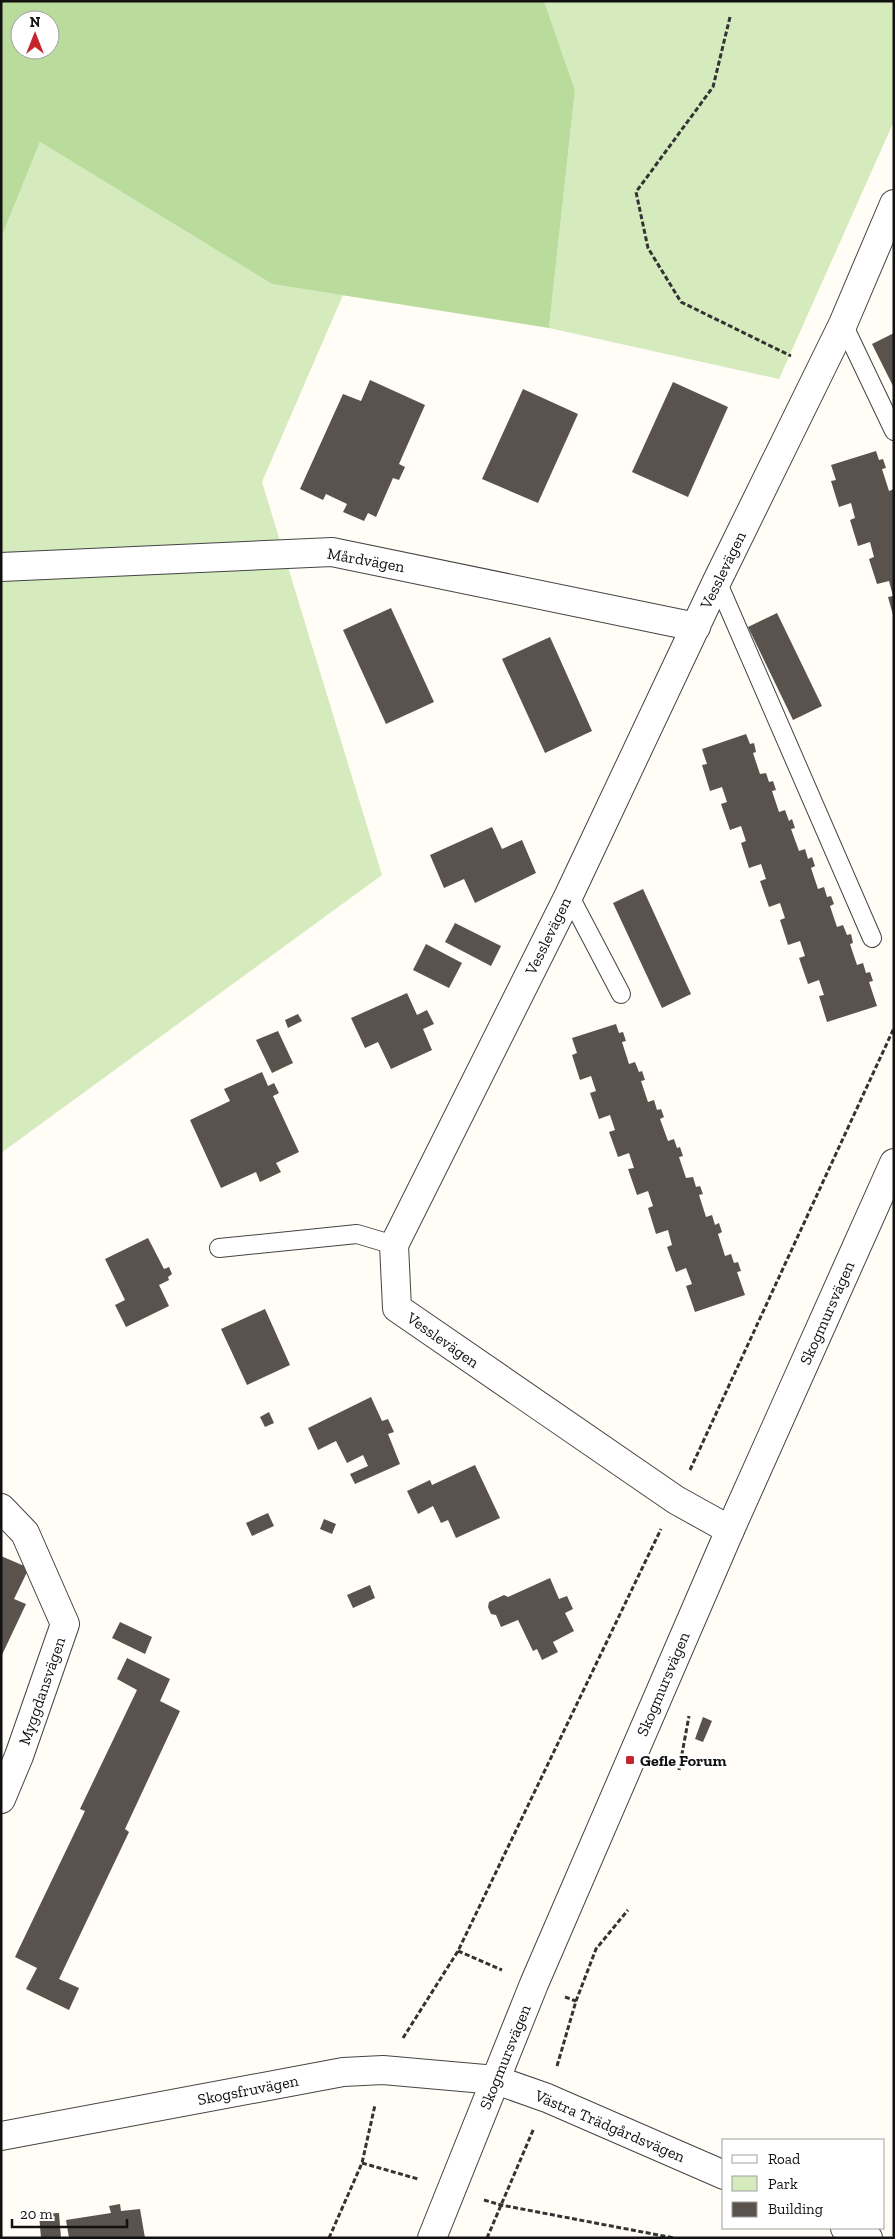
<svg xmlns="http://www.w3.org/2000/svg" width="895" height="2239" viewBox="0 0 895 2239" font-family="'Zilla Slab',serif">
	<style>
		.green { fill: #d5ebbd }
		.forest { fill: #b9dc9c; fill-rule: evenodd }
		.building { fill: #5a524d }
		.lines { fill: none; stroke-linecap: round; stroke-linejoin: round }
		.service-casing { stroke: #444; stroke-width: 20 }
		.minor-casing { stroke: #444; stroke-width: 30 }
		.tertiary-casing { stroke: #444; stroke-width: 30 }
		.path { stroke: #333; stroke-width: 3; stroke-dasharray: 5 2.5; stroke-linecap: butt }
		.service { stroke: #fff; stroke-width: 18 }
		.minor { stroke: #fff; stroke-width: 28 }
		.tertiary { stroke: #fff; stroke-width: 28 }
		.poi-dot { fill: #c4262e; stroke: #fff; stroke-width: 2 }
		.labels { text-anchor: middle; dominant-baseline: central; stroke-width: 5; stroke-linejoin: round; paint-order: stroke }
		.street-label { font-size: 16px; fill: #111; stroke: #fff }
		.poi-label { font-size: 16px; font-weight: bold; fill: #111; stroke: #fff; text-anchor: start }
	</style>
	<rect width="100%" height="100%" fill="#fffdf5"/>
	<g class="green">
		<polygon points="544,1 894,1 894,121 779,379 549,328 575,90"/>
		<polygon points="40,142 272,284 343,295 262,482 382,875 1,1153 1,238"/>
	</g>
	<path class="forest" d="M1,1H544L575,90L549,328L272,284L40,142L1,238ZM20,20H50V50H20Z"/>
	<g class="building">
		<polygon points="894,333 894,388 872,344"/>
		<polygon points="370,380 425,405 399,464 405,467 399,480 393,478 376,517 368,513 364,521 343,512 347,504 326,494 323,500 300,489 343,394 361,401"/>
		<polygon points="673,382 728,407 688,497 632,472"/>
		<polygon points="523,389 578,414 538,503 482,479"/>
		<polygon points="876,451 879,460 883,459 886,468 882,469 889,491 894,489 893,615 888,597 893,596 889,581 877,584 869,559 874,557 870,542 858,546 850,520 855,518 851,503 839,507 831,481 836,480 831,465"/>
		<polygon points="391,608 434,702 386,724 343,630"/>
		<polygon points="777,613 822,706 793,720 748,627"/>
		<polygon points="550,637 592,731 545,753 502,659"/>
		<polygon points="746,734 750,744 754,743 756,752 753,753 760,774 766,773 769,782 773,781 776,790 772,791 779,812 785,810 789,821 792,819 795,828 791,829 799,851 805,849 808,859 812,857 815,866 811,868 818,889 824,887 827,897 831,896 834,904 830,906 837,927 843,925 847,935 851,934 853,943 850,944 857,965 863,963 866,973 870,972 873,981 869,982 877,1006 827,1022 819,996 824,995 819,980 808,984 799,958 805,956 800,941 788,945 780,920 785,918 780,903 769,907 760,881 766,879 761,864 749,868 741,843 746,841 741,826 730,830 721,804 727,802 722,787 710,791 702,765 707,764 702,749"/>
		<polygon points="492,827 502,849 522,840 536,873 475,903 464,879 444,888 430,855"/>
		<polygon points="643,889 691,994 662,1008 613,903"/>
		<polygon points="455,923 501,946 491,966 445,942"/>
		<polygon points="426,944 462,963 449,988 413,970"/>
		<polygon points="407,993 417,1015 427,1010 434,1024 423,1029 432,1050 391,1069 378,1042 365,1048 351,1018"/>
		<polygon points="298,1014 302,1021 288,1028 285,1020"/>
		<polygon points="616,1024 619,1033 623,1032 626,1041 622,1042 629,1064 635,1062 639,1072 642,1071 645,1080 641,1081 648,1102 654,1100 657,1110 661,1109 664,1117 660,1119 668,1141 674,1139 677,1148 680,1147 683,1156 679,1157 686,1178 693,1177 696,1187 700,1186 703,1194 699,1195 706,1217 712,1215 715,1225 719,1223 722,1232 718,1234 725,1256 731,1254 734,1263 738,1262 741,1271 737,1272 745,1295 695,1312 686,1286 692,1284 686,1268 676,1272 667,1247 672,1245 668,1230 656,1234 648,1208 653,1206 648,1191 637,1195 628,1169 634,1168 629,1153 618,1157 609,1132 615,1130 610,1115 599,1119 590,1093 596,1091 591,1076 580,1080 572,1055 577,1053 572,1038"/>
		<polygon points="278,1031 293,1063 272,1073 256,1040"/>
		<polygon points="262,1072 268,1086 274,1083 279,1093 273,1096 299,1152 276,1163 281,1172 260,1182 256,1172 221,1188 190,1120 230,1101 224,1089"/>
		<polygon points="148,1238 164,1269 169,1267 172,1274 168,1277 169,1280 159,1285 169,1306 126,1327 115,1305 125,1300 105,1259"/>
		<polygon points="265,1309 290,1365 247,1385 221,1329"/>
		<polygon points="371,1397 382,1421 388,1419 394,1432 388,1434 400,1464 355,1484 350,1474 368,1466 363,1455 347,1463 336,1441 318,1450 308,1428"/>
		<polygon points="269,1412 274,1423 265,1427 260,1417"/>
		<polygon points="475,1465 500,1518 456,1538 448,1520 441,1523 433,1506 418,1514 407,1491 430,1480 432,1485"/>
		<polygon points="268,1513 274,1526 252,1536 246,1523"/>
		<polygon points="324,1519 336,1524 332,1534 320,1529"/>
		<polygon points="1,1556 29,1568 14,1599 26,1604 1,1657"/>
		<polygon points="550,1578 559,1599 567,1596 573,1609 565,1613 574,1631 553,1642 558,1652 542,1660 537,1649 533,1651 518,1620 501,1627 496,1615 491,1614 488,1607 489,1602 504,1595 508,1597"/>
		<polygon points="370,1585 375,1598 353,1608 347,1595"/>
		<polygon points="120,1622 152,1637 145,1654 112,1638"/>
		<polygon points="127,1658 170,1679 160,1701 180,1711 125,1829 129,1832 59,1979 79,1988 69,2010 26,1989 37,1968 15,1957 85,1811 80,1809 137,1690 117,1679"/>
		<polygon points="703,1717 712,1721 703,1742 695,1739"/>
		<polygon points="120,2204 121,2211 140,2209 145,2238 69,2238 66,2220 111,2213 109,2206"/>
		<polygon points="59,2213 61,2238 41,2238 39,2214"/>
	</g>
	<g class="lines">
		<g class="service-casing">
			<g id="service">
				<polyline points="843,324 894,431"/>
				<polyline points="717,581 872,938"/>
				<polyline points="569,895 621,994"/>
				<polyline points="219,1248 357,1234 394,1245"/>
			</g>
		</g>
		<g class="minor-casing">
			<g id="minor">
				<polyline points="1,567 332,552 696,627"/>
				<polyline points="1,1508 25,1533 65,1624 19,1756 1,1799"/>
				<polyline points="730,1530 676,1500 397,1308 394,1245 569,895 717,581 843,324 894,204"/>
				<polyline points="1,2136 343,2072 383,2070 496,2080 547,2098 724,2175"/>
				<polyline points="845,2228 868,2238"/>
			</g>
		</g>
		<g class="tertiary-casing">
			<polyline id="tertiary" points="432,2238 534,1984 730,1530 894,1163"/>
		</g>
		<g class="path">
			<polyline points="730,17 713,87 636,192 648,248 681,302 791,356"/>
			<polyline points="690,1470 894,1028"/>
			<polyline points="679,1770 689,1716"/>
			<polyline points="458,1951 502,1970"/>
			<polyline points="565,1997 576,2001"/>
			<polyline points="403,2038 458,1951 661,1529"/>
			<polyline points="557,2066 576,2001 596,1949 628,1910"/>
			<polyline points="362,2163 418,2179"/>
			<polyline points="484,2200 501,2205 674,2238"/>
			<polyline points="329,2238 362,2163 375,2105"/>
			<polyline points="487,2238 534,2128"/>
		</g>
		<use href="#service" class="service"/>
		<use href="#minor" class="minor"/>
		<use href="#tertiary" class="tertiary"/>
	</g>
	<rect class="poi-dot" x="625" y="1755" width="10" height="10" rx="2.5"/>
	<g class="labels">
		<g class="street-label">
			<text transform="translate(366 560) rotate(10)">Mårdvägen</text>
			<text transform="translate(723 570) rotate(-64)">Vesslevägen</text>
			<text transform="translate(548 936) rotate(-64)">Vesslevägen</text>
			<text transform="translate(827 1313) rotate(-66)">Skogmursvägen</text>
			<text transform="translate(443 1340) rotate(35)">Vesslevägen</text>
			<text transform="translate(663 1684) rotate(-67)">Skogmursvägen</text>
			<text transform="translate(42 1691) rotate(-71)">Myggdansvägen</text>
			<text transform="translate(505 2057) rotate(-68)">Skogmursvägen</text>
			<text transform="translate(248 2090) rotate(-11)">Skogsfruvägen</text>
			<text transform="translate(610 2126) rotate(23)">Västra Trädgårdsvägen</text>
		</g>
		<g class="poi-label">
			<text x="640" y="1760">Gefle Forum</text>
		</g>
	</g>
	<rect width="895" height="2239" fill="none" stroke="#111111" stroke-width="5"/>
	<rect x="722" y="2139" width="162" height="90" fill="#ffffff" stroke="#a0a0a0"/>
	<rect x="732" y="2155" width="25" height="8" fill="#ffffff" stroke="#a0a0a0"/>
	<text x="768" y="2164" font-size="15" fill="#111111">Road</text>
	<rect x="732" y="2176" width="25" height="15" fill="#d5ebbd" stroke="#a0a0a0"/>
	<text x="768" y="2189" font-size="15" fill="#111111">Park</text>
	<rect x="732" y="2202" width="25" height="15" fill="#5a524d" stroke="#a0a0a0"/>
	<text x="768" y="2214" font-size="15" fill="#111111">Building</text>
	<g transform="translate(35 35)"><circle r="24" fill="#ffffff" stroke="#a0a0a0"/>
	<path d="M0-4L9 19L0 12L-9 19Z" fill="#c4262e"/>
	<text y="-8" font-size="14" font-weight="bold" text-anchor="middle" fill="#111111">N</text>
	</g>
	<path d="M12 2219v8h115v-8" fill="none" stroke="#111111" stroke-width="2.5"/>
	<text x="20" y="2219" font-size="15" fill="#111111" stroke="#ffffff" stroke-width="4" paint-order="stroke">20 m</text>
</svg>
